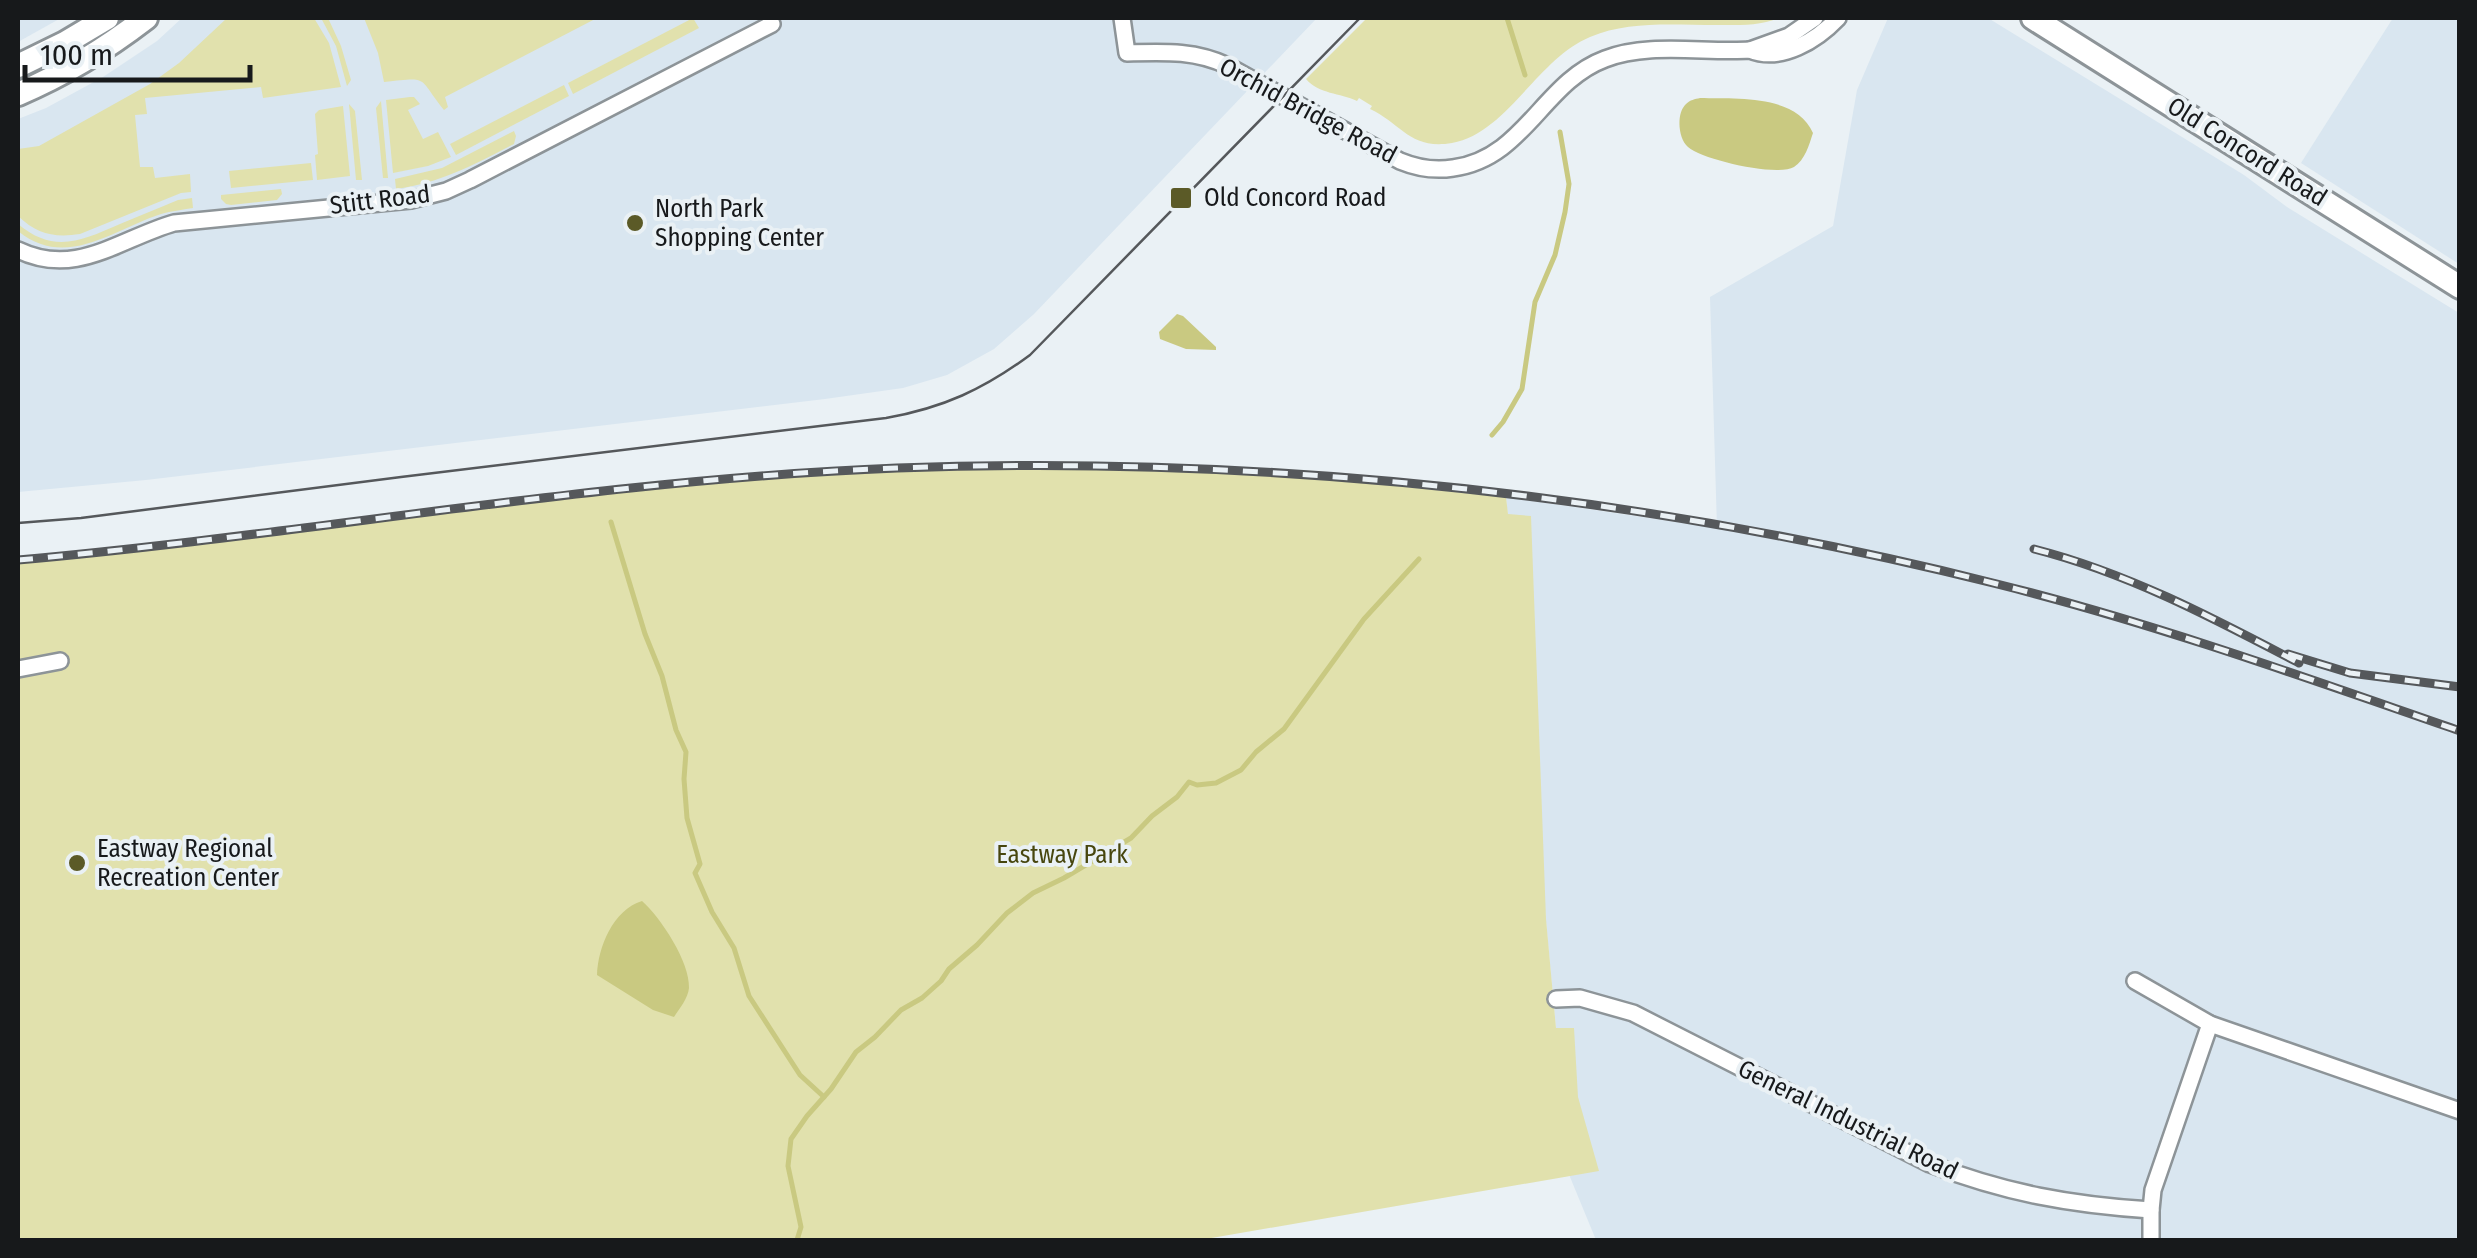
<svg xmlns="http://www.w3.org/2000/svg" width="2477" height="1258" viewBox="0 0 2477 1258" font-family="'Fira Sans Condensed',sans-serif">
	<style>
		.built { fill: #d9e6f0 }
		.green { fill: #e1e1ad }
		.water { fill: #c9c981 }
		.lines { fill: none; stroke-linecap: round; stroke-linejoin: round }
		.stream { stroke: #c9c981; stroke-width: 5 }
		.street-casing { stroke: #8d9498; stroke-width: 20 }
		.secondary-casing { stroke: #8d9498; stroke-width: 28 }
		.street { stroke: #fff; stroke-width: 15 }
		.secondary { stroke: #fff; stroke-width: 22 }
		.tram { stroke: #55585b; stroke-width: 2.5 }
		.rail-casing { stroke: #55585b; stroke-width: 9 }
		.rail { stroke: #eaf1f5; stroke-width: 5; stroke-dasharray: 15; stroke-linecap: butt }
		.poi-dot { fill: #5b5a27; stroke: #eaf1f5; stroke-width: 4 }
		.labels { text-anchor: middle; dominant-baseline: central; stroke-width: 8; stroke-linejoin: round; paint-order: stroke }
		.street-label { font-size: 25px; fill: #17191b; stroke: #eaf1f5 }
		.poi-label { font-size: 25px; fill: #17191b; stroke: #eaf1f5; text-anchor: start }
		.park-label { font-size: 25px; fill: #47460e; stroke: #eaf1f5 }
	</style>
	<rect width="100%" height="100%" fill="#eaf1f5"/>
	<g class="built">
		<polygon points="18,18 61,18 18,42"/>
		<polygon points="182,18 1317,18 1034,314 994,349 947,375 903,388 825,399 146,480 18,492 18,119 46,108 103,77 157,41"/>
		<polygon points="1888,18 1988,18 2244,175 2287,207 2459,313 2459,1240 1596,1240 1570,1177 1506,497 1717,528 1710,297 1833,226 1857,90"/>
		<polygon points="2393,18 2459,18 2459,264 2301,163"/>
	</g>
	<g class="green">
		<path d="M227,18H314L329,43L341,87L263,98L261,87L145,98L147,114L135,115L140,167H153L155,178L190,174L191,192L181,193L80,234C54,238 37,234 18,216V149L39,146L150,84L179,63Z"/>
		<polygon points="321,18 328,18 341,46 351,80 347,86 336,46"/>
		<path d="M364,18H597L445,97L448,107L444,110C417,77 431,77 384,82L378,53Z"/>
		<polygon points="693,18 699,28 573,94 568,83"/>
		<path d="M1367,18H1779C1762,25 1745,25 1727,25C1682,26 1632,19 1590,37C1537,59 1507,133 1452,143C1410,150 1402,124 1370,109L1372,106L1359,98L1357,101C1340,93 1319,94 1306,79Z"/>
		<polygon points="564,85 569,96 456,155 450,144"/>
		<polygon points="410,97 414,97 420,104 408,110 423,139 438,132 451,157 428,166 393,173 386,100"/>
		<polygon points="381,101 388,178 383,178 376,108"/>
		<polygon points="349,104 355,111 362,180 356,180"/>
		<polygon points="343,106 350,176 317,180 315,155 318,154 315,114 319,110"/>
		<path d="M514,131L516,136L514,144C473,165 441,183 396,189L395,179L442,168Z"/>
		<polygon points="311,163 313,180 231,188 229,171"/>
		<polygon points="281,189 282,194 277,200 231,205 226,204 221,199 221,195"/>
		<path d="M192,198L193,208C182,210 171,211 161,214C112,230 66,270 18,231V224C54,254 81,241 120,224C139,216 159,208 178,200Z"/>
		<polygon points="945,466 1083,467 1277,474 1506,497 1508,514 1531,516 1546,919 1556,1028 1574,1028 1578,1097 1599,1171 1200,1240 18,1240 18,559 83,554 691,482"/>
	</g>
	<g class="water">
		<path d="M1700,98C1736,99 1796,94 1813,133C1809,145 1805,160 1794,167C1777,177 1703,160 1688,147C1678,139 1676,113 1686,104C1690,100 1695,99 1700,98Z"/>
		<polygon points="1177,314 1183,316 1216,347 1216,350 1186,349 1160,339 1159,332"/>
		<path d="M642,901C661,918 690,962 689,988C688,998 680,1008 674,1017L653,1010L597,975C598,947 613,910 642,901Z"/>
	</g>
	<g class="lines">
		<g class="stream">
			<polyline points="1507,18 1525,75"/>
			<polyline points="1492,435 1503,422 1522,389 1535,302 1555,255 1565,212 1569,184 1560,132"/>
			<polyline points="611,522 645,634 662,676 676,730 686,752 684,779 687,818 700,864 695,873 712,912 734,948 749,996 800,1075 824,1097"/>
			<polyline points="797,1240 801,1227 788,1166 791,1139 807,1116 831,1089 856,1052 875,1037 901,1010 922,998 941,981 949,969 977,945 1007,913 1033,893 1064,878 1131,838 1152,816 1177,797 1189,782 1197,785 1216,783 1241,770 1256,752 1284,729 1364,619 1419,559"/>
		</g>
		<g class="street-casing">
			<g id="street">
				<path d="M1122,18L1127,53C1163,52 1195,50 1228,66L1400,161C1417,168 1434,171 1453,168C1524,159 1543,82 1605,59C1648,42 1704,53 1750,50C1781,63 1817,40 1838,18"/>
				<polyline points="1750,50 1789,36 1815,18"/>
				<path d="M18,250C76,278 119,239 174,223L411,200L446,191L470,180L772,24"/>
				<polyline points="18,669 60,661"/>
				<polyline points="2135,981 2210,1024 2460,1111"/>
				<path d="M1556,999L1580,998L1633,1013L1930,1164C2005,1193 2071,1205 2151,1210"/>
				<polyline points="2151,1240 2151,1210 2153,1190 2210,1024"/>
			</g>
		</g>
		<g class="secondary-casing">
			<g id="secondary">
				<polyline points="2033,18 2460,287"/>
				<polyline points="18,66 65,43 107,18"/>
				<path d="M18,94C63,75 107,48 146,18"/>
			</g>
		</g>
		<use href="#street" class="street"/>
		<use href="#secondary" class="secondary"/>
		<path class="tram" d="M18,523L81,518L401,477L886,418C943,408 984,389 1030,355L1360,18"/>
		<g class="rail-casing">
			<g id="rail">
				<path d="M2034,549C2128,573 2213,618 2299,663"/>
				<path d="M18,560C311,534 602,479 897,468C1268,455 1637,494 1997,584C2154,623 2307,678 2460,731"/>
				<polyline points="2288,654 2350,673 2460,687"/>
			</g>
		</g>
		<use href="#rail" class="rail"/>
	</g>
	<g class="poi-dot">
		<rect x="1169" y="186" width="24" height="24" rx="5"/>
		<circle cx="635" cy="223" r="10"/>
		<circle cx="77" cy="863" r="10"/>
	</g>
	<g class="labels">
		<g class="street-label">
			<text transform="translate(1308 111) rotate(28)">Orchid Bridge Road</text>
			<text transform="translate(2247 152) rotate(32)">Old Concord Road</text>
			<text transform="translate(380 200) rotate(-7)">Stitt Road</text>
			<text transform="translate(1848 1120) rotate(26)">General Industrial Road</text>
		</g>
		<g class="poi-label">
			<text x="1204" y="198">Old Concord Road</text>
			<text x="655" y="209">North Park<tspan x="655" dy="29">Shopping Center</tspan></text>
			<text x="97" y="849">Eastway Regional<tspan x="97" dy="29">Recreation Center</tspan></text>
		</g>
		<g class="park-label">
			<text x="1062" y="855">Eastway Park</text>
		</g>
	</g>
	<rect width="2477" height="1258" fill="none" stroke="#17191b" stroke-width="40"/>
	<path d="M25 65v15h225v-15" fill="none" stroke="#17191b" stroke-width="5"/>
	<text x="40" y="65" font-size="30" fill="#17191b" stroke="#eaf1f5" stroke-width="8" paint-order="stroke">100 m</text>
</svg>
